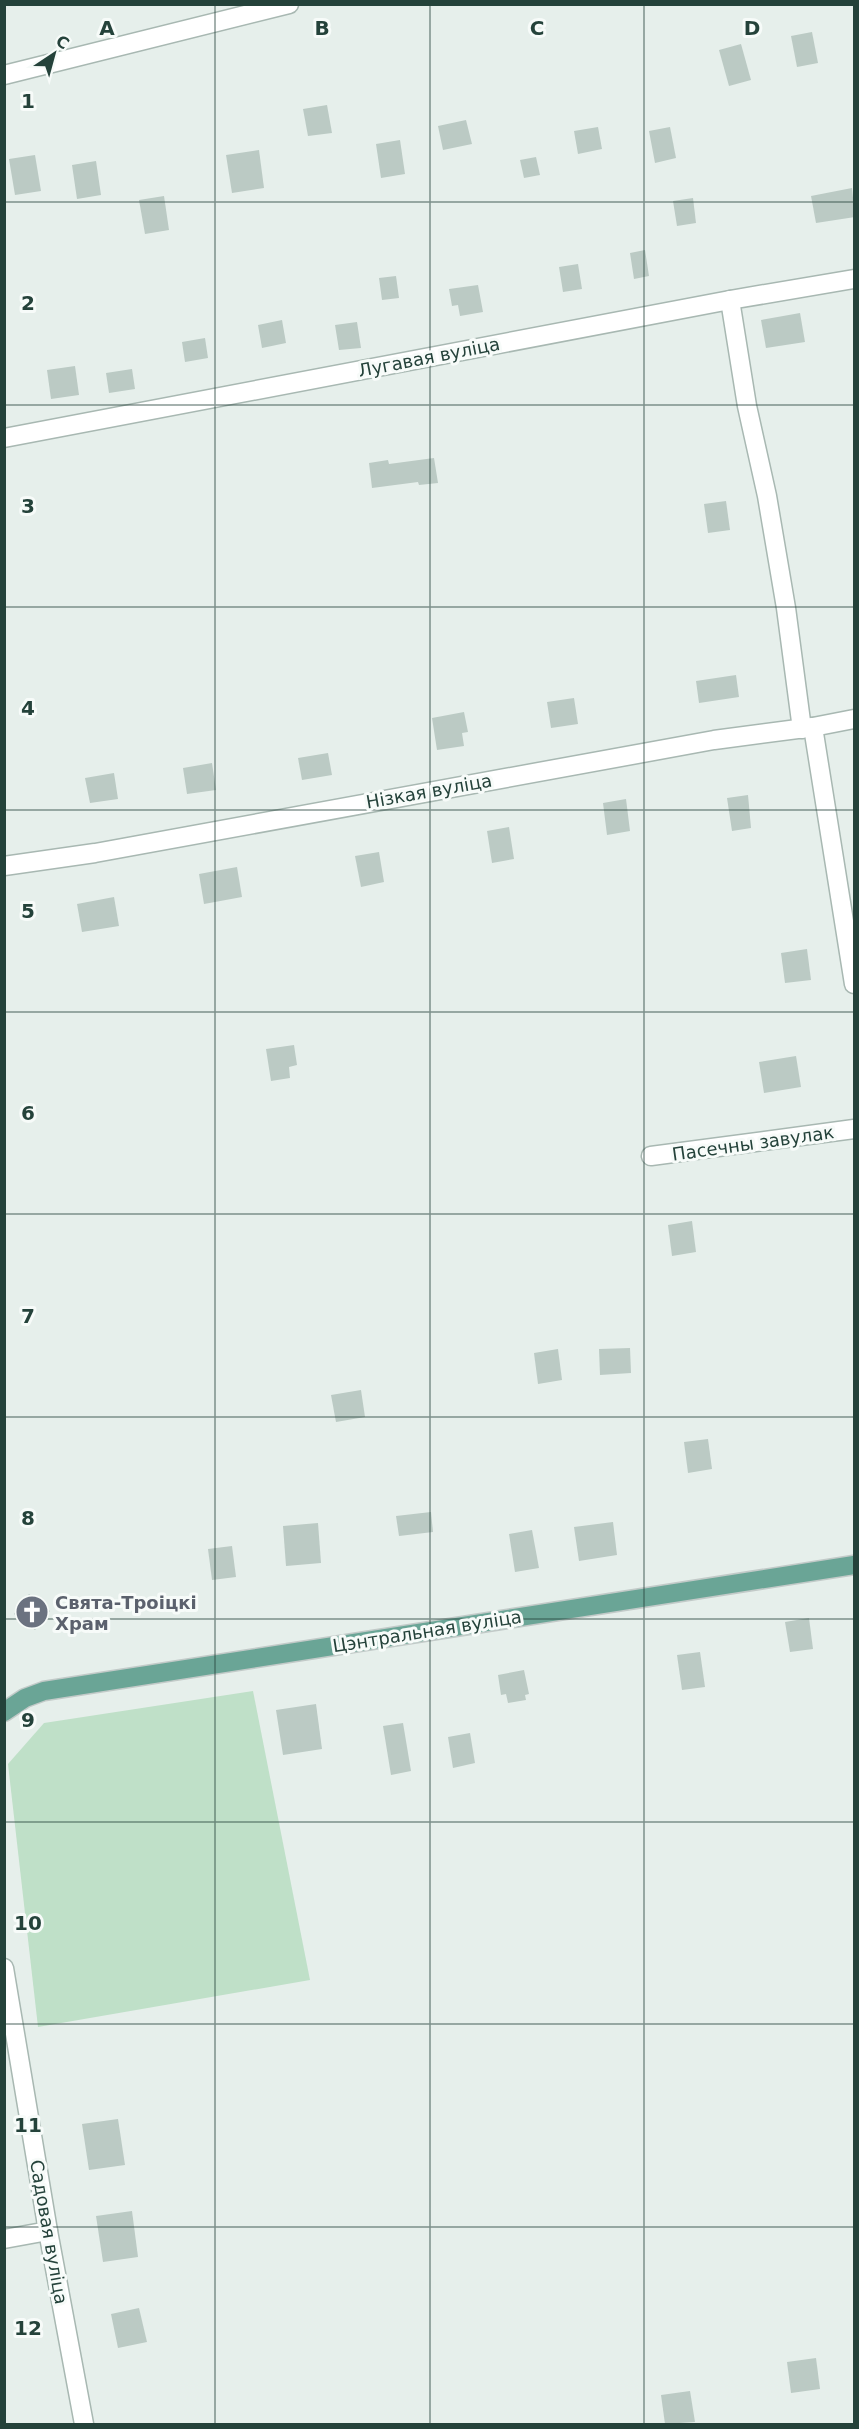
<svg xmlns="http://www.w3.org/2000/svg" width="859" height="2429" viewBox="0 0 859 2429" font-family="'DejaVu Sans',sans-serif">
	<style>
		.green { fill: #bfe0c8 }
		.building { fill: #bbcac4 }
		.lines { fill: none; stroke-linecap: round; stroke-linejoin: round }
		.minor-casing { stroke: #a8b8b2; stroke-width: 21 }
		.major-casing { stroke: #c2cac8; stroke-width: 21 }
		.minor { stroke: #fff; stroke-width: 18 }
		.major { stroke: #6aa596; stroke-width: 18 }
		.grid { fill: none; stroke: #24423a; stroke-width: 1.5; stroke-opacity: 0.55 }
		.labels { text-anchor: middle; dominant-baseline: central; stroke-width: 6; stroke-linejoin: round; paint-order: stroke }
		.street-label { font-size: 18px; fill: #24423a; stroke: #f7fbf9 }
		.worship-label { font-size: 18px; font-weight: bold; fill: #5b616d; stroke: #f7fbf9; text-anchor: start }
		.grid-label { font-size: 20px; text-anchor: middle; font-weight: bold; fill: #24423a; stroke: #f7fbf9; stroke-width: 6; stroke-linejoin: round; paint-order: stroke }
	</style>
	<rect width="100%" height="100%" fill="#e6efeb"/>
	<polygon class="green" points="253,1691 310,1980 38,2027 8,1764 44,1723"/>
	<g class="building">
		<polygon points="812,32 818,63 797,67 791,36"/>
		<polygon points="741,44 751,80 729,86 719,50"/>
		<polygon points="327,105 332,133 308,136 303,109"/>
		<polygon points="466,120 472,144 443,150 438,126"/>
		<polygon points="598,127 602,149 578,154 574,131"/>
		<polygon points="670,127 676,158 655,163 649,131"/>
		<polygon points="400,140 405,174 381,178 376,144"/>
		<polygon points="259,150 264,188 232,193 226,155"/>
		<polygon points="35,155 41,191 15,195 9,159"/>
		<polygon points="536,157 540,175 524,178 520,160"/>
		<polygon points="96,161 101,195 77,199 72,165"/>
		<polygon points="852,188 855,217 816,223 811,196"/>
		<polygon points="164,196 169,230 145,234 139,200"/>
		<polygon points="693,198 696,223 677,226 673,201"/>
		<polygon points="645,250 649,276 634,279 630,253"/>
		<polygon points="578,264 582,289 563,292 559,267"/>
		<polygon points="396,276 399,298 382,300 379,278"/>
		<polygon points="478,285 483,312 460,316 458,305 452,306 449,289"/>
		<polygon points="800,313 805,342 766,348 761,320"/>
		<polygon points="282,320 286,343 262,348 258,325"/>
		<polygon points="357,322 361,348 339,350 335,325"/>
		<polygon points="205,338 208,358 185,362 182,342"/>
		<polygon points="75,366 79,395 51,399 47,370"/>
		<polygon points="132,369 135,389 109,393 106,373"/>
		<polygon points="434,458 438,483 419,485 418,482 372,488 369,463 388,460 389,464"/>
		<polygon points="726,501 730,530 708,533 704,504"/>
		<polygon points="736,675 739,697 699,703 696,681"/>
		<polygon points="574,698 578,724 551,728 547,702"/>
		<polygon points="464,712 468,732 462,733 464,746 437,750 432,718"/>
		<polygon points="328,753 332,775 302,780 298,758"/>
		<polygon points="212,763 216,790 187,794 183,768"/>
		<polygon points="114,773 118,799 90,803 85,778"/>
		<polygon points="748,795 751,828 732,831 727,798"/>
		<polygon points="626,799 630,831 607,835 603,803"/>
		<polygon points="509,827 514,859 492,863 487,831"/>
		<polygon points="379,852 384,882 361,887 355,856"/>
		<polygon points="237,867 242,897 204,904 199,874"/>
		<polygon points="114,897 119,926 82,932 77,904"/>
		<polygon points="807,949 811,980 785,983 781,953"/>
		<polygon points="294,1045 297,1065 289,1067 290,1078 271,1081 266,1049"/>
		<polygon points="796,1056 801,1087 764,1093 759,1062"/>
		<polygon points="692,1221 696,1252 672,1256 668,1225"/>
		<polygon points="630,1348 631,1373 600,1375 599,1349"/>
		<polygon points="558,1349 562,1380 538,1384 534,1353"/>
		<polygon points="361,1390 365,1417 336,1422 331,1395"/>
		<polygon points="708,1439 712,1469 688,1473 684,1442"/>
		<polygon points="431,1512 433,1532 399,1536 396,1516"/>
		<polygon points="613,1522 617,1555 579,1561 574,1527"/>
		<polygon points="318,1523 321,1563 286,1566 283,1526"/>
		<polygon points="532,1530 539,1568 515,1572 509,1534"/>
		<polygon points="232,1546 236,1577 212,1580 208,1549"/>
		<polygon points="29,1594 50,1611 35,1630 14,1614"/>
		<polygon points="809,1618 813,1649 790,1652 785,1622"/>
		<polygon points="700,1652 705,1687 682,1690 677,1655"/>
		<polygon points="524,1670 529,1694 525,1695 526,1700 508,1703 506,1694 501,1695 498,1675"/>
		<polygon points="316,1704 322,1749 283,1755 276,1710"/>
		<polygon points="403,1723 411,1771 391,1775 383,1726"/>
		<polygon points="470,1733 475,1763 453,1768 448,1737"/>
		<polygon points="118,2119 125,2165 89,2170 82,2124"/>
		<polygon points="132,2211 138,2257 103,2262 96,2216"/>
		<polygon points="139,2308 147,2342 118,2348 111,2314"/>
		<polygon points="816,2358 820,2389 791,2393 787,2362"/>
		<polygon points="690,2391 695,2422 665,2424 661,2395"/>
	</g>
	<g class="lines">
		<g class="minor-casing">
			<g id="minor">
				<polyline points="4,75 289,4"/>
				<polyline points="730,300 747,406 767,496 786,608 802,729"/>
				<polyline points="4,438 730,300 854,279"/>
				<polyline points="813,727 854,984"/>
				<polyline points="4,866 95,853 714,740 813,727 854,719"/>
				<polyline points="651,1156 854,1129"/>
				<polyline points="4,1968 48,2231 84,2424"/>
				<polyline points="4,2239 48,2231"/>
			</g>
		</g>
		<g class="major-casing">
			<polyline id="major" points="4,1712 25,1698 44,1691 854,1565"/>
		</g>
		<use href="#minor" class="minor"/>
		<use href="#major" class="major"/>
	</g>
	<path class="grid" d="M215,4V2424M430,4V2424M644,4V2424M4,202H854M4,405H854M4,607H854M4,810H854M4,1012H854M4,1214H854M4,1417H854M4,1619H854M4,1822H854M4,2024H854M4,2227H854"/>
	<defs>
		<g id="church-disc" transform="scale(1.725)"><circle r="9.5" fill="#6b7280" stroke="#f7fbf9"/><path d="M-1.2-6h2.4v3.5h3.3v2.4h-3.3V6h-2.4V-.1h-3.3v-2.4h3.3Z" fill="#fff"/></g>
	</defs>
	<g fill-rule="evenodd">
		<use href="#church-disc" x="32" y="1612"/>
	</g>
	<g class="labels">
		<g class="street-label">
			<text transform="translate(429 357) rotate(-11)">Лугавая вуліца</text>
			<text transform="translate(429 791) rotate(-10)">Нізкая вуліца</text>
			<text transform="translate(753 1143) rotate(-8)">Пасечны завулак</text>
			<text transform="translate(427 1631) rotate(-9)">Цэнтральная вуліца</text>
			<text transform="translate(49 2232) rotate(80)">Садовая вуліца</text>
		</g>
		<g class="worship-label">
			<text x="55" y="1602">Свята-Троіцкі<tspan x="55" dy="21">Храм</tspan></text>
		</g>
	</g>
	<g class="grid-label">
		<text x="107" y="35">A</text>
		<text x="322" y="35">B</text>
		<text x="537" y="35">C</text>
		<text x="752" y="35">D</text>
		<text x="28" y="108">1</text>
		<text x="28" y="310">2</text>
		<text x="28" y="513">3</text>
		<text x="28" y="715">4</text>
		<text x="28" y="918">5</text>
		<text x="28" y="1120">6</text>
		<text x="28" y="1323">7</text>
		<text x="28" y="1525">8</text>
		<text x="28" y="1727">9</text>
		<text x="28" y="1930">10</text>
		<text x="28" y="2132">11</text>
		<text x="28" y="2335">12</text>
	</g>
	<rect width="859" height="2429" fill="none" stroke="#24423a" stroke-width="12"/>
	<g transform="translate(54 54) rotate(36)" stroke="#f7fbf9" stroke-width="4.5" paint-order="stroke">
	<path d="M0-4.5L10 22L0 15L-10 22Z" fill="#24423a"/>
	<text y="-9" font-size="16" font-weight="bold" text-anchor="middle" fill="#24423a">С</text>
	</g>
</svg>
